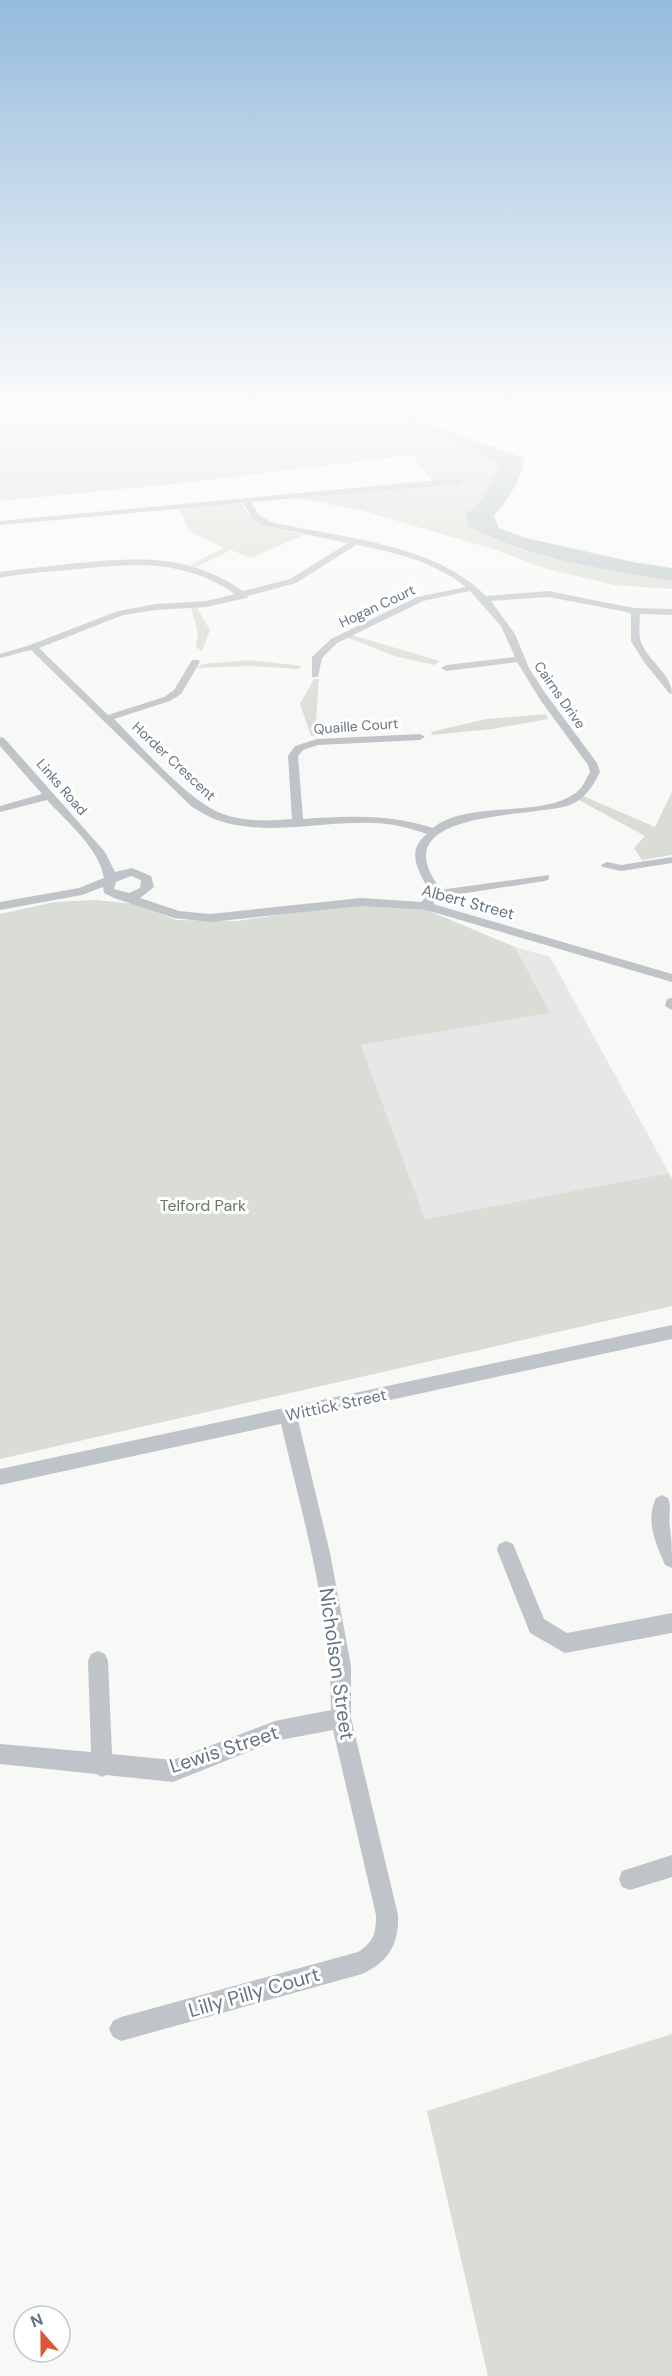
<svg xmlns="http://www.w3.org/2000/svg" width="672" height="2376" viewBox="0 0 672 2376" font-family="'DM Sans',sans-serif">
	<style>
		.built { fill: #e6e7e7 }
		.green { fill: #d9ddd5 }
		.water { fill: #bac5c9 }
		.lines { fill: none; stroke-linecap: round; stroke-linejoin: round }
		.minor { fill: #bfc4c8; fill-rule: evenodd }
		.labels { text-anchor: middle; dominant-baseline: central; stroke-width: 6; stroke-linejoin: round; paint-order: stroke }
		.far-street-label { font-size: 14px; fill: #657580; stroke: #fff }
		.street-label { font-size: 16px; fill: #657580; stroke: #fff }
		.park-label { font-size: 16px; fill: #687864; stroke: #fff }
		.near-street-label { font-size: 20px; fill: #657580; stroke: #fff }
	</style>
	<rect width="100%" height="100%" fill="#f8f8f6"/>
	<polygon class="built" points="515,947 550,957 669,1173 425,1219 361,1045 549,1013"/>
	<g class="green">
		<polygon points="0,409 386,409 413,425 465,445 486,455 499,466 479,503 466,514 486,536 523,550 672,581 672,589 614,585 547,569 493,549 360,510 297,498 434,484 413,455 193,482 0,501"/>
		<path d="M236,503L243,505C250,527 283,530 303,535L251,558L231,550L196,567L189,565L224,548L189,531L179,508Z"/>
		<polygon points="196,606 210,630 202,651 196,647 198,633 191,607"/>
		<polygon points="348,634 440,661 434,665 394,656 344,636"/>
		<polygon points="249,660 302,666 299,669 248,666 197,668 202,664"/>
		<polygon points="314,679 319,679 315,736 311,736 300,704"/>
		<polygon points="546,714 548,719 492,729 432,735 431,732 486,719"/>
		<polygon points="672,792 672,855 642,860 634,848 645,836 577,799 583,796 655,827"/>
		<polygon points="96,900 136,904 176,920 237,921 348,905 427,910 515,947 550,1013 361,1045 425,1219 669,1173 672,1179 672,1306 0,1459 0,914 55,902"/>
		<polygon points="672,2034 672,2376 488,2376 427,2111"/>
	</g>
	<path class="water" d="M386,409H408L432,425L524,458C523,478 507,501 494,516L499,528L526,538L633,562L672,568V581C605,569 528,559 468,526L466,514L479,503L499,466C470,442 446,440 414,426C405,421 395,414 386,409Z"/>
	<g class="lines">
		<g class="minor">
			<path d="M439,480H459L463,482L459,484L251,502L259,515L271,522C340,538 434,543 486,596L548,591L634,608L672,609V615L640,614C640,622 638,634 641,642C648,661 672,674 672,694L669,693L644,662L631,641V614L627,612L548,597L491,601L515,634L529,668L543,690L597,763L600,772C593,786 586,798 570,805C539,816 426,811 426,856C426,868 434,879 440,890L549,875V879L545,881L440,897L433,904L672,974V982L426,910L361,906L210,922L174,918L114,898L104,893L103,887L82,895L0,910V902L79,888L104,878C99,848 67,822 47,800L0,812V806L42,794L0,746V737L4,738L105,852L115,872L132,868L151,876L154,887L140,898L179,911L210,914L361,898L421,902L430,893C420,872 404,852 427,834C409,828 392,823 373,823C322,821 266,837 217,820C208,817 200,811 192,807L31,650L0,658V654L30,645L118,611L156,604L206,601L235,594C181,557 131,564 69,570C46,572 23,573 0,578V572C23,568 46,567 69,564C135,558 186,552 243,591L290,579L348,543L265,526L253,519L243,503L0,525V521ZM356,545C394,552 435,562 466,587L417,597L331,639L312,657V677H318L322,658L337,643L423,601L470,591L501,626L515,657L446,665L441,668L446,671L517,662L541,701L588,765L590,772C587,777 584,784 581,788C550,821 470,798 433,828C388,814 350,816 303,819L298,756L303,750L318,745L420,740L425,737L420,734L317,739L295,746L288,756L292,819C270,821 244,822 223,814C189,802 141,746 114,719L170,701L181,694L200,662L198,660H192L174,690L164,697L108,715L39,648L123,615L156,610L206,607L247,598L248,596L296,583ZM131,876L141,880L140,888L129,893L114,889L116,882Z"/>
			<polygon points="672,857 672,863 621,871 603,867 601,865 607,862 621,865"/>
			<polygon points="672,998 672,1010 665,1006 667,999"/>
			<path d="M672,1325V1339L298,1420L330,1553L351,1666V1718L398,1915C399,1944 389,1962 362,1974L121,2041L113,2037L109,2029L113,2021L121,2017L358,1952C374,1942 376,1933 376,1915L333,1730L275,1741L173,1782L106,1775L102,1777L96,1774L0,1764V1744L91,1752L88,1661L91,1654L98,1651L105,1654L108,1661L112,1754L173,1760L275,1721L331,1710C331,1613 303,1518 281,1424L0,1485V1469Z"/>
			<path d="M662,1495L668,1498C672,1508 668,1517 670,1528C672,1541 672,1554 672,1568L665,1565C656,1544 645,1521 656,1498Z"/>
			<polygon points="506,1541 513,1544 544,1619 567,1633 672,1613 672,1633 565,1653 530,1633 497,1550 499,1544"/>
			<polygon points="672,1855 672,1877 630,1890 622,1887 619,1879 622,1871"/>
		</g>
	</g>
	<linearGradient id="sky" x2="0" y2="1"><stop stop-color="#95bbdc"/><stop offset="0.55" stop-color="#fcfcfb"/><stop offset="1" stop-color="#fcfcfb" stop-opacity="0"/></linearGradient>
	<rect width="672" height="741" fill="url(#sky)"/>
	<g class="labels">
		<g class="far-street-label">
			<text transform="translate(377 606) rotate(-25)">Hogan Court</text>
			<text transform="translate(560 695) rotate(55)">Cairns Drive</text>
			<text transform="translate(356 726) rotate(-4)">Quaille Court</text>
			<text transform="translate(174 761) rotate(43)">Horder Crescent</text>
			<text transform="translate(62 787) rotate(49)">Links Road</text>
		</g>
		<g class="street-label">
			<text transform="translate(468 902) rotate(15)">Albert Street</text>
			<text transform="translate(336 1405) rotate(-12)">Wittick Street</text>
		</g>
		<g class="park-label">
			<text x="203" y="1205">Telford Park</text>
		</g>
		<g class="near-street-label">
			<text transform="translate(337 1664) rotate(82)">Nicholson Street</text>
			<text transform="translate(224 1749) rotate(-18)">Lewis Street</text>
			<text transform="translate(254 1992) rotate(-16)">Lilly Pilly Court</text>
		</g>
	</g>
	<g transform="translate(42 2334) rotate(339)"><circle r="28" fill="#ffffff" stroke="#c1c8cc" stroke-width="1.5"/>
	<path d="M0-4.5L10 22L0 15L-10 22Z" fill="#da5634"/>
	<text y="-9" font-size="16" font-weight="bold" text-anchor="middle" fill="#657580">N</text>
	</g>
</svg>
